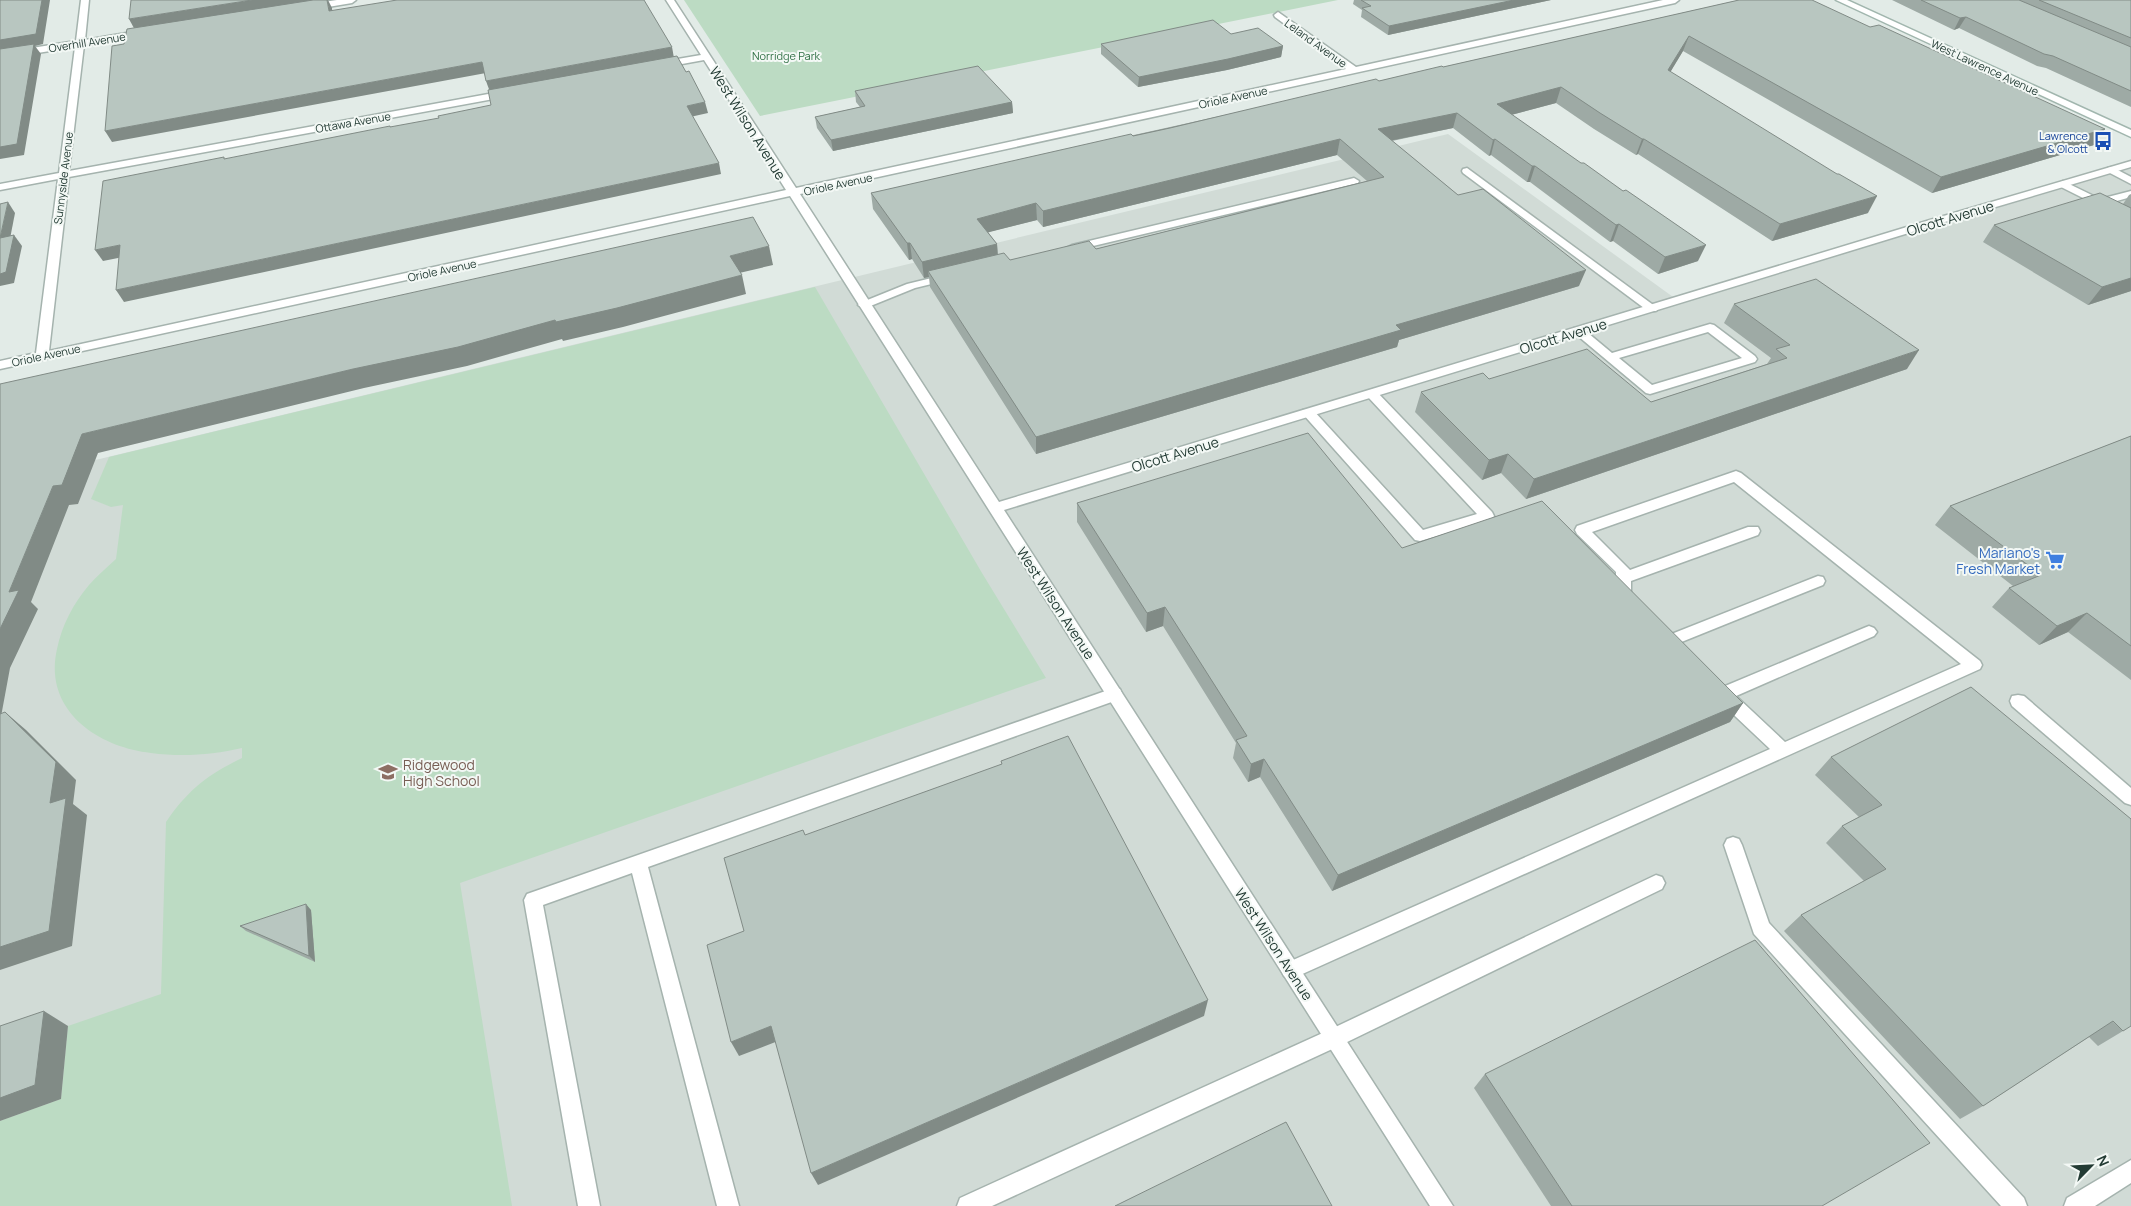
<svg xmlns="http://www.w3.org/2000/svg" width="2131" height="1206" viewBox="0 0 2131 1206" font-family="Manrope,sans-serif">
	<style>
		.built { fill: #d1dbd6 }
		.green { fill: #bcdbc3 }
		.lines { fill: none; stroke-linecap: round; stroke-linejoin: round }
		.service-casing { stroke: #a5b3ae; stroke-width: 3 }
		.minor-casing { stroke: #a5b3ae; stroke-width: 3 }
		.secondary-casing { stroke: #a1b6ae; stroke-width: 3 }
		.service { fill: #fff; fill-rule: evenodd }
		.minor { fill: #fff; fill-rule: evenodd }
		.secondary { fill: #fff; fill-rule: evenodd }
		.wall { fill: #9eaaa5; fill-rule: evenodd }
		.shaded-wall { fill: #818b86 }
		.building { fill: #b8c6c0; stroke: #818b86 }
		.labels { text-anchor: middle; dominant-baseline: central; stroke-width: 4; stroke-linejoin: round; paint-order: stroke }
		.far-street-label { font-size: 11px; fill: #233b34; stroke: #f3f8f5 }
		.far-park-label { font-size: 11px; fill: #307045; stroke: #f3f8f5 }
		.far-transit-label { font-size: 11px; fill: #164399; stroke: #f3f8f5; text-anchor: end }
		.street-label { font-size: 14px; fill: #233b34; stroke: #f3f8f5 }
		.shop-label { font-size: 14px; fill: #366cbe; stroke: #f3f8f5; text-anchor: end }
		.education-label { font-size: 14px; fill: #785e54; stroke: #f3f8f5; text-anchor: start }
	</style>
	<rect width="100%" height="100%" fill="#e2ebe7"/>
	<polygon class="built" points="1448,134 1680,302 2131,168 2131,1206 0,1206 0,483"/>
	<g class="green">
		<polygon points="684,0 1338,0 760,116"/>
		<path d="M815,287L982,573L1046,678L460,883L512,1206H0V1121L61,1099L68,1026L161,994L166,822C188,790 207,775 242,758V748C213,755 181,757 151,753C97,747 43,710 57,649C62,625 73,604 89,585C97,576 107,567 116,559L123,505L111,507L91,499L109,457Z"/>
	</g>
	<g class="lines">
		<g class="service-casing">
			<g id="service">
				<polygon points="2112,167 2131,177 2131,184 2108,172 2107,170 2108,168"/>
				<polygon points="1467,168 1656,307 1658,309 1656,311 1648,311 1463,173 1462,171 1463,169"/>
				<polygon points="1354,178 1359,181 1358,183 1072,251 1066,248 1072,245"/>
				<polygon points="2063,181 2100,199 2131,191 2131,197 2099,206 2059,186 2058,184"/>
				<polygon points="948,274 952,275 954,277 952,279 915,288 868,307 864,309 858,305 860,303 907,284"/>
				<path d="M1710,324L1714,325L1755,356L1757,359L1755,362L1650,394L1646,393L1572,331L1574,328H1582L1612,353ZM1708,332L1742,358L1652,385L1619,358Z"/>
				<polygon points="1372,390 1376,391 1492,512 1494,516 1492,520 1420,541 1415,540 1302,413 1303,410 1313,410 1423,530 1477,514 1368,397 1366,394"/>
				<path d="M1736,471L1741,473L1980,661L1982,665L1980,669L1298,976L1291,979L1284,976L1281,970L1284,964L1770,749L1718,700L1716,695L1718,689L1864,628L1869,626L1874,628L1877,632L1874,636L1736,696L1785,742L1961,664L1734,482L1592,532L1630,570L1748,527H1758L1760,531L1758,535L1631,581V595L1634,600L1632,604L1627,606C1612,601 1616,585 1616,572L1577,534L1575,530L1577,526Z"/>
				<polygon points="1818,576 1823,577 1825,581 1823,585 1674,645 1669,647 1664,645 1661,641 1664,637"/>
				<polygon points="1114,688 1120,689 1122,694 1120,699 648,867 739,1206 717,1206 632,873 543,905 600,1206 578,1206 524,900 527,894"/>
				<polygon points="2018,695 2024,696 2131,788 2131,805 2125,803 2012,706 2010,701 2012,696"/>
				<polygon points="1733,837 1739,839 1742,845 1769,923 2024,1198 2027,1206 2001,1206 1754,934 1724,845 1727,839"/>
				<polygon points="1656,875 1662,877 1665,883 1662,889 1341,1045 992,1206 957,1206 960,1198 1327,1031"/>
			</g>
		</g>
		<g class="minor-casing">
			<g id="minor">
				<polygon points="81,0 89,0 85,40 144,30 148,33 144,36 84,45 69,171 510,90 515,93 510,96 69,177 49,351 786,190 704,60 660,68 655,65 660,62 701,55 666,0 674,0 796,188 1346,69 1275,17 1274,15 1278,12 1356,67 1663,0 1679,0 1675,3 800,194 999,502 1930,220 2131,161 2131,167 1938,224 1004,510 1453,1206 1430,1206 790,196 0,369 0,361 36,353 58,179 0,190 0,184 59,173 75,47 0,59 0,53 76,41"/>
				<polygon points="337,0 356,0 352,3 310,10 306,7 310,4"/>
				<polygon points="2131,1160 2131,1183 2095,1206 2064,1206 2067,1198"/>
			</g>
		</g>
		<g class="secondary-casing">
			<polygon id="secondary" points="1836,0 1847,0 2131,130 2131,137"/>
		</g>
		<use href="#service" class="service"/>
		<use href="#minor" class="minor"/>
		<use href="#secondary" class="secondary"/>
	</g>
	<g class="wall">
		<polygon points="1354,0 1551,0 1388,35 1361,17 1362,10 1353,4"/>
		<path d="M1739,0L1870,27L2105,129L2094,145L1932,193L1683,51L1670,72L1868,213L1772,241L1638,154L1636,155L1594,129L1556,103L1511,115L1698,261L1658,274L1613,241L1610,242L1530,182H1527L1491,155L1489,156L1453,128L1392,141L1458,195L1579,286L1399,340L1397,347L1036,454L930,287L929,277L924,278L912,259L909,260L873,209L871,193L1379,81L1443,67ZM1337,155L1367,181L1096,249L1010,260L998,255L997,244L988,232L1037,220L1043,227Z"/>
		<polygon points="1892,0 2131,0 2131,107 2046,68 2037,66 1959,28 1954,30"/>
		<polygon points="1231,34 1283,46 1281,57 1227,70 1138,87 1101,54 1101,44"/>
		<polygon points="855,91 1012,102 1013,113 833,151 817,128 815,117 860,107 856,102"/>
		<polygon points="2131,194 2131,291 2088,305 1983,242 1994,225 2123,204 2129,195"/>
		<polygon points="1734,304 1907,369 1526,499 1501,473 1482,480 1415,412 1421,392 1489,379 1651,402 1767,364 1771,358 1724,323"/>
		<polygon points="2131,436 2131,680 2068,632 2039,645 1992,607 2009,588 2013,586 1935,525 1950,506"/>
		<polygon points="1077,503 1402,548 1743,703 1730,722 1332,891 1260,777 1248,782 1233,758 1236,743 1163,626 1146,632 1077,522"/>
		<polygon points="1831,757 2123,1031 2098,1046 2089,1037 1983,1106 1960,1119 1784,931 1801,915 1864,881 1826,843 1842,826 1859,817 1815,775"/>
		<polygon points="311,910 315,962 246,931 240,926"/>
		<polygon points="1485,1074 1822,1206 1551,1206 1474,1088"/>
	</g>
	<g class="shaded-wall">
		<polygon points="42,0 50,0 43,44 35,46 41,54 24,155 0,159 0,40"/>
		<polygon points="252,0 324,0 135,30 129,19"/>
		<polygon points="327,0 328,0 332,8 333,22 329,11"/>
		<polygon points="1514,0 1551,0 1388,35 1389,26"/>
		<polygon points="1966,17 1959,28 1954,30 1960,18"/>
		<polygon points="1689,36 1683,51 1662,86 1668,70"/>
		<polygon points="1283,46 1281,57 1227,70 1138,87 1139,77"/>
		<polygon points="672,47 674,58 490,92 486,81"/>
		<polygon points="482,62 486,73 112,142 105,131"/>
		<polygon points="1561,87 1556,103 1492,120 1497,104"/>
		<polygon points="705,102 708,113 690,117 687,106"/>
		<polygon points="1012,102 1013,113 833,151 831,140"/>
		<polygon points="1457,113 1453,128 1374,144 1378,129"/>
		<polygon points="2105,129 2094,145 1932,193 1941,177"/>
		<polygon points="1340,139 1337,155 1043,227 1043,211"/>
		<polygon points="1495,139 1491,155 1489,156 1493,140"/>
		<polygon points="1642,139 1644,139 1638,154 1636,155"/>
		<polygon points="719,163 721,174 124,302 116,290"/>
		<polygon points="1532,166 1535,166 1530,182 1527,182"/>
		<polygon points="1877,196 1868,213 1772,241 1780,224"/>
		<polygon points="8,202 15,213 8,249 0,238"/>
		<polygon points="1036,203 1037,220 978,235 977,219"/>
		<polygon points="1619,224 1613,241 1610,242 1616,225"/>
		<polygon points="14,235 22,246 14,283 0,286 0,274"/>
		<polygon points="907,243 910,243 912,259 909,260"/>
		<polygon points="997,244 998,260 928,271 929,277 924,278 922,262"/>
		<polygon points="120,245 128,256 103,261 95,250"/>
		<polygon points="1706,245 1698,261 1658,274 1665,257"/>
		<polygon points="769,246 773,265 735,274 730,256"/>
		<polygon points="1586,270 1579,286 1399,340 1397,347 1036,454 1036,437 1396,325"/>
		<polygon points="742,275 746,294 623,327 563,341 562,339 467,366 364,388 98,453 78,504 69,505 31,602 38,609 10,668 0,722 0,629 9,592 53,486 82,434"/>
		<polygon points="2131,278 2131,291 2088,305 2102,287"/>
		<polygon points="1919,350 1907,369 1526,499 1534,479"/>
		<polygon points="1508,454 1501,473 1482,480 1489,460"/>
		<polygon points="1165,607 1163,626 1146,632 1147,613"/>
		<polygon points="2087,613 2068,632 2039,645 2057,626"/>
		<polygon points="1743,703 1730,722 1332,891 1338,875"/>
		<polygon points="5,712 26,730 76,780 73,804 87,815 72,946 0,970 0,947 50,803"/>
		<polygon points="1264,759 1260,777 1248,782 1251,764"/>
		<polygon points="306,904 311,910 315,962 309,956"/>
		<polygon points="1208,1000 1204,1016 818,1185 811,1173"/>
		<polygon points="44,1011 68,1026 61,1099 0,1121 0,1098"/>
		<polygon points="771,1026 778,1041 739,1056 731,1042"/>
	</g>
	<g class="building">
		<polygon points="0,0 42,0 36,34 0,40"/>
		<polygon points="131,0 252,0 129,19"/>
		<polygon points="313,0 327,0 329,11 397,0 644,0 672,47 486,81 482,62 105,131 112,46 124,44 127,29"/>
		<polygon points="1361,0 1514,0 1389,26 1362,8 1371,6"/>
		<polygon points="1739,0 1812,0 1870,27 1879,25 2105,129 1941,177 1689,36 1668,70 1837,174 1839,174 1877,196 1780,224 1644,139 1642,139 1600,113 1561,87 1497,104 1581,163 1584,163 1623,191 1626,190 1706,245 1665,257 1619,224 1616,225 1535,166 1532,166 1495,139 1493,140 1457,113 1378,129 1458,195 1483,189 1586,270 1396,325 1401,330 1036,437 928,271 1004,253 1010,260 1089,241 1096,249 1384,177 1340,139 1043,211 1036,203 977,219 997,244 922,262 910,243 907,243 871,193 1131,134 1133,136 1170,128 1376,79 1379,81 1442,66 1443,67"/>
		<polygon points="1921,0 2019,0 2131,47 2131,91 2053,56 2044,54 1966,17 1960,18"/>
		<polygon points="2039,0 2131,0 2131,38"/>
		<polygon points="1213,20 1231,34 1258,28 1283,46 1228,59 1139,77 1101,44"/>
		<polygon points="34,44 17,144 0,147 0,49"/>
		<polygon points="677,56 686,72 689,71 705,102 687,106 719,163 116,290 120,245 95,250 103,181 224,157 224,159 390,126 390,127 439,118 438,116 491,105 488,90"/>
		<polygon points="978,66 1012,102 831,140 815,117 865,106 855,91"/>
		<polygon points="2100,193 2131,208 2131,278 2102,287 1994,225"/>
		<polygon points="8,202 0,238 0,204"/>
		<polygon points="753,217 769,246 730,256 742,275 617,308 556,322 555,320 458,347 353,369 82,434 62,485 53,486 9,592 19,590 0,629 0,384"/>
		<polygon points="14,235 6,272 0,274 0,238"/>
		<polygon points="1816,279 1919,350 1534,479 1508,454 1489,460 1421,392 1483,373 1489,379 1587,349 1651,402 1787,358 1776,349 1790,345 1734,304"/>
		<polygon points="1308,433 1402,548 1542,501 1743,703 1338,875 1264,759 1251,764 1236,740 1247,736 1165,607 1147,613 1077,503"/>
		<polygon points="2131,436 2131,646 2087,613 2057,626 2009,588 2041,575 1950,506"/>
		<polygon points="1971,687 2131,819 2131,1026 2123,1031 2113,1021 1983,1106 1801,915 1886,869 1842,826 1882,805 1831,757"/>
		<polygon points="5,712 56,762 50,803 66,798 49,931 0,947 0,714"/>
		<polygon points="1068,736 1208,1000 811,1173 771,1026 731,1042 707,945 744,931 724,858 803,830 805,835 1002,764 1001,761"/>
		<polygon points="306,904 309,956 240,926"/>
		<polygon points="1755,940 1930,1143 1822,1206 1572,1206 1485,1074"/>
		<polygon points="44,1011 35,1085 0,1098 0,1026"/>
		<polygon points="1286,1122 1332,1206 1115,1206"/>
	</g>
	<defs>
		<g id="bus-bare" transform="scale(1.5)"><path d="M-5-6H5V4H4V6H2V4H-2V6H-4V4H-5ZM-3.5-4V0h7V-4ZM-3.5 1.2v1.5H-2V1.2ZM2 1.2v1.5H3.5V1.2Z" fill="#1a4fb4" stroke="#f3f8f5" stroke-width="2.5" paint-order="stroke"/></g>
		<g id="supermarket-bare" transform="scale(1.5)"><path d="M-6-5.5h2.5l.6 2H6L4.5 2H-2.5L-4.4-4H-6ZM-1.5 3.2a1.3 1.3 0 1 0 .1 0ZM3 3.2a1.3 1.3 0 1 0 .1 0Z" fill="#3f7fe0" stroke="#f3f8f5" stroke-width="2.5" paint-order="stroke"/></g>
		<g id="school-bare" transform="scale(1.5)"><path d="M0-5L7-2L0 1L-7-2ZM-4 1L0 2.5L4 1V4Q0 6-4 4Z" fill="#8d6e63" stroke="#f3f8f5" stroke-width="2.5" paint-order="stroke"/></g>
	</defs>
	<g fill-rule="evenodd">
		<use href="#bus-bare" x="2103" y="141"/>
		<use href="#supermarket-bare" x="2055" y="560"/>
		<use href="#school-bare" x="388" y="772"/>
	</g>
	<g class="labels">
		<g class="far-street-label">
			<text transform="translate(87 42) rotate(-9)">Overhill Avenue</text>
			<text transform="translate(1316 43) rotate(36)">Leland Avenue</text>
			<text transform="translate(1985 67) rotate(25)">West Lawrence Avenue</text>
			<text transform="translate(1233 97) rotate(-12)">Oriole Avenue</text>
			<text transform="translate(353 122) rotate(-10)">Ottawa Avenue</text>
			<text transform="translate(63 178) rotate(-83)">Sunnyside Avenue</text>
			<text transform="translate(838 184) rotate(-12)">Oriole Avenue</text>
			<text transform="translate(442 270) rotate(-12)">Oriole Avenue</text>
			<text transform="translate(46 355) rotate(-12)">Oriole Avenue</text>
		</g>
		<g class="far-park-label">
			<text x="786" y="55">Norridge Park</text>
		</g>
		<g class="far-transit-label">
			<text x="2088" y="135">Lawrence<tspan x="2088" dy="13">&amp; Olcott</tspan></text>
		</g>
		<g class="street-label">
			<text transform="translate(748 123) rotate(58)">West Wilson Avenue</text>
			<text transform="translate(1950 218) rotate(-17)">Olcott Avenue</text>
			<text transform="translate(1563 336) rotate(-17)">Olcott Avenue</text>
			<text transform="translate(1175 454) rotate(-17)">Olcott Avenue</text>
			<text transform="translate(1056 603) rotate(57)">West Wilson Avenue</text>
			<text transform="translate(1274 944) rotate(57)">West Wilson Avenue</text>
		</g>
		<g class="shop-label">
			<text x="2040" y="552">Mariano's<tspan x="2040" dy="16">Fresh Market</tspan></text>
		</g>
		<g class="education-label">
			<text x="403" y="764">Ridgewood<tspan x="403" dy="16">High School</tspan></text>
		</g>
	</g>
	<g transform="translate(2091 1166) rotate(66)" stroke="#f3f8f5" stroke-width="4" paint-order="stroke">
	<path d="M0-4L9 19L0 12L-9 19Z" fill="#233b34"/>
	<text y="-8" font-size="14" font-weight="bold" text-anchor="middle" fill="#233b34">N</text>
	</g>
</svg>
